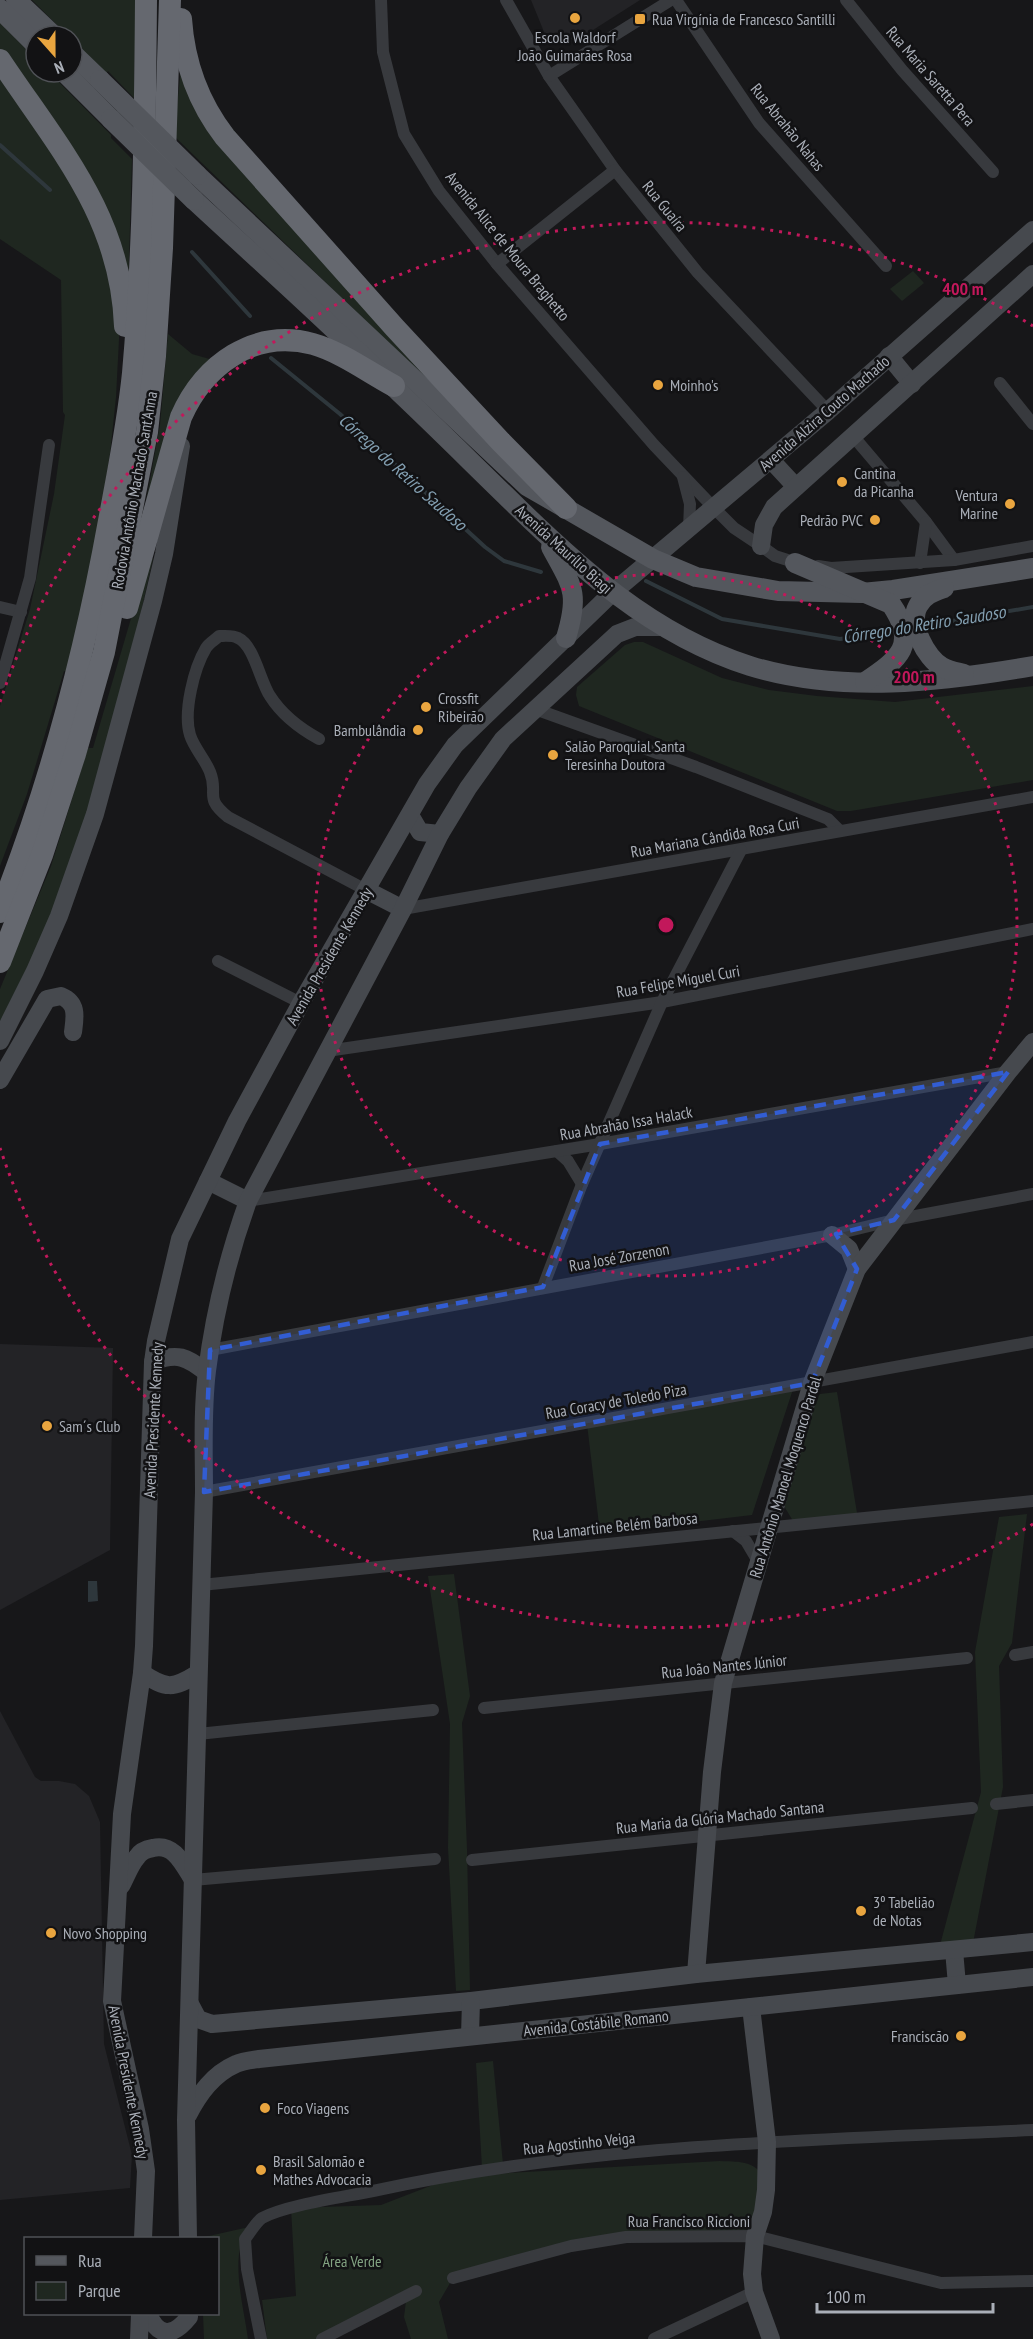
<svg xmlns="http://www.w3.org/2000/svg" width="1033" height="2339" viewBox="0 0 1033 2339" font-family="'PT Sans Narrow',sans-serif">
	<style>
		.built { fill: #232326 }
		.green { fill: #1f2720 }
		.water { fill: #2e373c }
		.lines { fill: none; stroke-linecap: round; stroke-linejoin: round }
		.stream { stroke: #2e373c; stroke-width: 4 }
		.street { stroke: #383a3e; stroke-width: 12 }
		.secondary { stroke: #46494e; stroke-width: 18 }
		.primary { stroke: #54575d; stroke-width: 20 }
		.highway { stroke: #65686f; stroke-width: 22 }
		.primary-bridge { stroke: #54575d; stroke-width: 20 }
		.marked { fill: #325dd3; fill-opacity: 0.2; stroke: #325dd3; stroke-width: 4.5; stroke-dasharray: 12 8; stroke-linejoin: round }
		.ring { fill: none; stroke: #c2185b; stroke-width: 3; stroke-dasharray: 3 6 }
		.poi-dot { fill: #e9a53f; stroke: #121214; stroke-width: 2 }
		.labels { text-anchor: middle; dominant-baseline: central; stroke-width: 5; stroke-linejoin: round; paint-order: stroke }
		.poi-label { font-size: 16px; fill: #aaafb8; stroke: #121214; text-anchor: start }
		.street-label { font-size: 16px; fill: #aaafb8; stroke: #121214 }
		.park-label { font-size: 16px; fill: #82a282; stroke: #121214 }
		.water-label { font-size: 18px; font-style: italic; fill: #839fb1; stroke: #121214 }
		.centre { fill: #c2185b; stroke: #121214; stroke-width: 3 }
		.ring-label { font-size: 18px; text-anchor: middle; font-weight: bold; fill: #c2185b; stroke: #121214; stroke-width: 5; stroke-linejoin: round; paint-order: stroke }
	</style>
	<rect width="100%" height="100%" fill="#171719"/>
	<g class="built">
		<polygon points="531,0 640,0 582,37 549,44"/>
		<polygon points="0,1344 113,1348 110,1550 0,1610"/>
		<polygon points="0,1711 35,1777 41,1781 59,1781 75,1784 89,1796 100,1822 104,2044 132,2155 130,2188 0,2200"/>
	</g>
	<g class="green">
		<polygon points="32,0 136,0 134,98 108,71 106,74 72,40 72,36 68,36"/>
		<polygon points="0,23 36,59 36,72 49,72 111,135 111,138 132,159 128,293 121,262 0,55"/>
		<polygon points="181,67 474,418 407,361 174,136"/>
		<polygon points="0,71 97,220 120,320 116,397 110,454 93,558 67,672 64,671 27,794 0,866 0,706 30,609 54,494 65,415 63,412 61,280 0,239"/>
		<polygon points="913,271 924,283 902,301 890,289"/>
		<polygon points="168,334 192,354 213,360 139,540 160,425"/>
		<path d="M149,557L153,559C128,671 101,785 60,893C43,940 20,986 0,1032V989L51,866L88,748H93Z"/>
		<polygon points="634,642 643,642 722,678 769,690 817,696 895,702 1033,686 1033,780 851,811 837,811 579,706 576,695 577,687 625,645"/>
		<polygon points="795,1383 752,1515 600,1533 587,1424"/>
		<polygon points="837,1392 858,1519 796,1526 784,1506 815,1401 820,1394"/>
		<polygon points="1027,1514 1012,1643 999,1666 1003,1787 973,1943 940,1945 981,1792 975,1652 999,1517"/>
		<polygon points="454,1574 470,1696 462,1723 467,1849 470,1990 456,1991 448,1848 450,1724 428,1576"/>
		<polygon points="493,2061 503,2164 482,2168 476,2063"/>
		<path d="M720,2161C737,2162 751,2160 762,2174L755,2219L746,2230L730,2235L638,2237L453,2278L439,2302L448,2339H411L404,2317L407,2293L322,2339H267L262,2300L296,2296L291,2208L381,2205L456,2176Z"/>
		<path d="M249,2227C228,2254 244,2307 248,2339H204L203,2314H218V2238H200Z"/>
	</g>
	<polygon class="water" points="88,1581 97,1581 98,1601 88,1602"/>
	<g class="lines">
		<g class="stream">
			<polyline points="0,145 50,190"/>
			<polyline points="192,252 250,316"/>
			<polyline points="271,358 340,414 485,547 504,561 541,572"/>
			<polyline points="646,581 722,619 840,639 898,630"/>
			<polyline points="923,626 1033,607"/>
		</g>
		<g class="street">
			<polyline points="381,0 383,52 404,134 439,191 497,264 654,445 713,507 734,528 761,546 775,556 800,564"/>
			<polyline points="506,0 549,76 615,170 698,273 828,411"/>
			<polyline points="676,0 759,123 886,266"/>
			<polyline points="846,0 902,70 993,172"/>
			<polyline points="549,76 671,0"/>
			<polyline points="497,264 615,170"/>
			<polyline points="1000,383 1033,424"/>
			<polyline points="853,436 926,522 954,560"/>
			<polyline points="683,477 690,504 689,528"/>
			<polyline points="920,563 926,522"/>
			<polyline points="818,566 831,568 954,560 1033,546"/>
			<polyline points="0,607 21,612"/>
			<polyline points="0,683 30,578 49,445"/>
			<polyline points="535,709 696,767 828,819 840,831"/>
			<path d="M319,739C299,728 282,715 270,696C260,681 254,645 238,638C233,635 225,636 219,636C215,640 209,643 206,648C194,668 183,712 190,735C194,748 205,759 210,772C219,794 203,797 228,817L366,890"/>
			<polyline points="403,909 1033,797"/>
			<polyline points="218,961 301,1003"/>
			<polyline points="327,1051 662,1002 1033,929"/>
			<polyline points="557,1151 568,1161 582,1184"/>
			<polyline points="248,1201 600,1144 1008,1072"/>
			<polyline points="543,1287 582,1184 662,1002 741,850"/>
			<polyline points="210,1350 832,1235 894,1220 1033,1194"/>
			<polyline points="204,1492 1033,1342"/>
			<polyline points="733,1531 746,1541 759,1563"/>
			<polyline points="201,1585 1033,1501"/>
			<polyline points="1015,1655 1033,1652"/>
			<polyline points="484,1708 967,1658"/>
			<polyline points="198,1734 433,1710"/>
			<polyline points="996,1804 1033,1800"/>
			<polyline points="472,1860 972,1808"/>
			<polyline points="193,1880 435,1859"/>
			<polyline points="453,2278 571,2246 626,2237 755,2236 941,2283 1033,2281"/>
			<path d="M261,2339L247,2269L245,2239C250,2233 256,2222 262,2218C286,2205 344,2197 373,2191C587,2144 814,2140 1033,2130"/>
			<polyline points="322,2339 416,2291"/>
			<polyline points="654,2339 754,2292"/>
		</g>
		<g class="secondary">
			<polyline points="889,356 912,384"/>
			<polyline points="771,460 796,487"/>
			<polyline points="761,546 764,525 774,507 1033,274"/>
			<polyline points="410,815 420,832 440,834"/>
			<polyline points="366,890 403,909"/>
			<polyline points="0,1041 35,971 59,916 95,814 153,601 164,554 181,446"/>
			<path d="M0,1080L47,999L61,996C78,1003 75,1017 73,1032"/>
			<polyline points="208,1181 248,1201"/>
			<polyline points="832,1235 849,1249 857,1269"/>
			<path d="M153,1362C177,1352 187,1357 206,1372"/>
			<path d="M142,1673C166,1689 173,1689 197,1674"/>
			<path d="M121,1886C126,1877 130,1865 137,1857C140,1852 147,1849 153,1848C174,1843 183,1864 193,1880"/>
			<polyline points="954,1950 957,1985"/>
			<polyline points="696,1974 712,1772 723,1683 812,1383 857,1269 1008,1072 1033,1042"/>
			<polyline points="190,2004 198,2019 212,2024 471,2001 696,1974 1033,1942"/>
			<polyline points="751,2007 767,2142 766,2190 763,2212 755,2236 752,2274 754,2292 771,2339"/>
			<polyline points="470,2036 471,2001"/>
			<path d="M188,2115C199,2094 213,2074 236,2064C242,2061 252,2060 259,2059L1033,1977"/>
			<polyline points="143,2238 146,2171 140,2129 112,2001 122,1814 142,1673 144,1646 153,1362 156,1341 180,1239 237,1121 301,1003 427,784 455,745 612,593 828,411 1033,230"/>
			<path d="M188,2238L186,2120L204,1492C204,1452 202,1411 207,1371C214,1315 229,1254 248,1201L403,909L440,834L468,788L503,739L617,634L635,627H662"/>
			<path d="M148,2314C159,2338 173,2337 189,2317"/>
			<polyline points="139,2339 140,2314"/>
		</g>
		<g class="primary">
			<polyline points="16,0 54,36"/>
			<polyline points="0,9 36,45"/>
			<polyline points="72,53 100,80"/>
			<polyline points="64,72 111,119"/>
			<polyline points="197,175 527,486 653,559 696,577 778,591 862,593 893,590 1033,568"/>
			<path d="M194,200C263,264 333,326 399,392C435,426 470,461 505,495C577,566 652,635 750,666C841,694 941,682 1033,666"/>
			<path d="M551,547C572,586 580,592 566,638"/>
			<path d="M795,563L891,604C919,645 899,659 865,682"/>
			<path d="M944,588C933,592 924,595 918,606C908,624 926,658 942,667C949,671 956,672 964,674"/>
		</g>
		<g class="highway">
			<path d="M181,19C184,63 198,102 225,137L395,328L501,442L566,508"/>
			<path d="M0,60C58,147 121,216 125,326"/>
			<path d="M127,608L181,417C204,365 254,328 313,344C341,352 368,372 394,386"/>
			<path d="M0,912C50,786 85,654 109,521C118,472 128,423 133,373C144,250 145,124 146,0"/>
			<polyline points="0,962 42,855 75,754 104,652 147,432 155,356 162,248 170,0"/>
		</g>
		<g class="primary-bridge">
			<polyline points="100,80 197,175"/>
			<polyline points="111,119 194,200"/>
		</g>
	</g>
	<path class="marked" d="M1008,1072L894,1220L836,1234L857,1269L812,1383L204,1492L210,1350L543,1287L600,1144Z"/>
	<g class="ring">
		<circle cx="666" cy="925" r="351"/>
		<path d="M1033 1524A702 702 0 0 1 0 1148M0 702A702 702 0 0 1 1033 326"/>
	</g>
	<g class="poi-dot">
		<circle cx="575" cy="18" r="6"/>
		<rect x="634" y="13" width="12" height="12" rx="3"/>
		<circle cx="658" cy="385" r="6"/>
		<circle cx="842" cy="482" r="6"/>
		<circle cx="1010" cy="504" r="6"/>
		<circle cx="875" cy="520" r="6"/>
		<circle cx="426" cy="707" r="6"/>
		<circle cx="418" cy="730" r="6"/>
		<circle cx="553" cy="755" r="6"/>
		<circle cx="47" cy="1426" r="6"/>
		<circle cx="861" cy="1911" r="6"/>
		<circle cx="51" cy="1933" r="6"/>
		<circle cx="961" cy="2036" r="6"/>
		<circle cx="265" cy="2108" r="6"/>
		<circle cx="261" cy="2170" r="6"/>
	</g>
	<g class="labels">
		<g class="poi-label">
			<text x="652" y="19">Rua Virgínia de Francesco Santilli</text>
			<text x="575" y="37" text-anchor="middle">Escola Waldorf<tspan x="575" dy="18">João Guimarães Rosa</tspan></text>
			<text x="670" y="385">Moinho's</text>
			<text x="854" y="473">Cantina<tspan x="854" dy="18">da Picanha</tspan></text>
			<text x="998" y="495" text-anchor="end">Ventura<tspan x="998" dy="18">Marine</tspan></text>
			<text x="863" y="520" text-anchor="end">Pedrão PVC</text>
			<text x="438" y="698">Crossfit<tspan x="438" dy="18">Ribeirão</tspan></text>
			<text x="406" y="730" text-anchor="end">Bambulândia</text>
			<text x="565" y="746">Salão Paroquial Santa<tspan x="565" dy="18">Teresinha Doutora</tspan></text>
			<text x="59" y="1426">Sam´s Club</text>
			<text x="873" y="1902">3º Tabelião<tspan x="873" dy="18">de Notas</tspan></text>
			<text x="63" y="1933">Novo Shopping</text>
			<text x="949" y="2036" text-anchor="end">Franciscão</text>
			<text x="277" y="2108">Foco Viagens</text>
			<text x="273" y="2161">Brasil Salomão e<tspan x="273" dy="18">Mathes Advocacia</tspan></text>
		</g>
		<g class="street-label">
			<text transform="translate(931 76) rotate(49)">Rua Maria Saretta Pera</text>
			<text transform="translate(788 127) rotate(51)">Rua Abrahão Nahas</text>
			<text transform="translate(665 206) rotate(51)">Rua Guaíra</text>
			<text transform="translate(508 246) rotate(51)">Avenida Alice de Moura Braghetto</text>
			<text transform="translate(824 413) rotate(-41)">Avenida Alzira Couto Machado</text>
			<text transform="translate(134 490) rotate(-80)">Rodovia Antônio Machado Sant'Anna</text>
			<text transform="translate(564 549) rotate(42)">Avenida Maurílio Biagi</text>
			<text transform="translate(715 837) rotate(-10)">Rua Mariana Cândida Rosa Curi</text>
			<text transform="translate(329 956) rotate(-60)">Avenida Presidente Kennedy</text>
			<text transform="translate(678 981) rotate(-10)">Rua Felipe Miguel Curi</text>
			<text transform="translate(626 1123) rotate(-10)">Rua Abrahão Issa Halack</text>
			<text transform="translate(619 1257) rotate(-10)">Rua José Zorzenon</text>
			<text transform="translate(616 1401) rotate(-10)">Rua Coracy de Toledo Piza</text>
			<text transform="translate(153 1420) rotate(-87)">Avenida Presidente Kennedy</text>
			<text transform="translate(785 1477) rotate(-73)">Rua Antônio Manoel Moquenco Pardal</text>
			<text transform="translate(615 1526) rotate(-6)">Rua Lamartine Belém Barbosa</text>
			<text transform="translate(724 1666) rotate(-6)">Rua João Nantes Júnior</text>
			<text transform="translate(720 1817) rotate(-6)">Rua Maria da Glória Machado Santana</text>
			<text transform="translate(596 2023) rotate(-6)">Avenida Costábile Romano</text>
			<text transform="translate(129 2082) rotate(79)">Avenida Presidente Kennedy</text>
			<text transform="translate(579 2143) rotate(-6)">Rua Agostinho Veiga</text>
			<text x="689" y="2221">Rua Francisco Riccioni</text>
		</g>
		<g class="park-label">
			<text x="352" y="2261">Área Verde</text>
		</g>
		<g class="water-label">
			<text transform="translate(403 472) rotate(42)">Córrego do Retiro Saudoso</text>
			<text transform="translate(924 624) rotate(-9)">Córrego do Retiro Saudoso</text>
		</g>
	</g>
	<circle cx="666" cy="925" r="9" class="centre"/>
	<g class="ring-label">
		<text x="963" y="295">400 m</text>
		<text x="914" y="683">200 m</text>
	</g>
	<rect x="24" y="2237" width="195" height="78" fill="#121214" stroke="#4f5156" stroke-width="1.5"/>
	<rect x="36" y="2256" width="30" height="9" fill="#54575d" stroke="#4f5156" stroke-width="1.5"/>
	<text x="78" y="2267" font-size="18" fill="#aaafb8">Rua</text>
	<rect x="36" y="2282" width="30" height="18" fill="#1f2720" stroke="#4f5156" stroke-width="1.5"/>
	<text x="78" y="2297" font-size="18" fill="#aaafb8">Parque</text>
	<g transform="translate(54 54) rotate(159)"><circle r="28" fill="#121214" stroke="#4f5156" stroke-width="1.5"/>
	<path d="M0-4.5L10 22L0 15L-10 22Z" fill="#e9a53f"/>
	<text y="-9" font-size="16" font-weight="bold" text-anchor="middle" fill="#aaafb8">N</text>
	</g>
	<path d="M817 2303v9h176v-9" fill="none" stroke="#aaafb8" stroke-width="3"/>
	<text x="826" y="2303" font-size="18" fill="#aaafb8" stroke="#121214" stroke-width="4.5" paint-order="stroke">100 m</text>
</svg>
